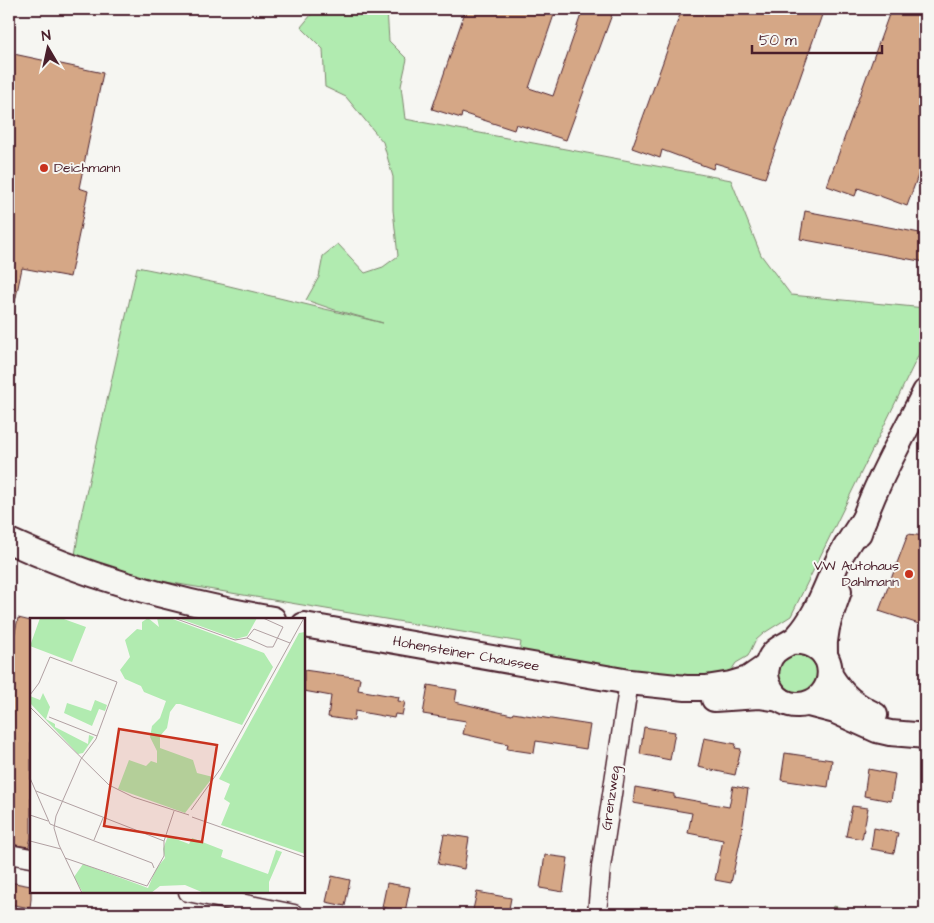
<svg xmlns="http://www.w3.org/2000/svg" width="934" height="923" viewBox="0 0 934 923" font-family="'Architects Daughter',sans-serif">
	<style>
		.green { fill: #b1ebb0; stroke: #7e856e }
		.building { fill: #d5a786; stroke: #4a1f2b }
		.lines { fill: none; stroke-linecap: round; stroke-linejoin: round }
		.street-casing { stroke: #4a1f2b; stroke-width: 21 }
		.secondary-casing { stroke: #4a1f2b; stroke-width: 28 }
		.street { stroke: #f6f6f2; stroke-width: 18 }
		.secondary { stroke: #f6f6f2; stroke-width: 24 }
		.poi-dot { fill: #c8321e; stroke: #f6f6f2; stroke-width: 2 }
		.labels { text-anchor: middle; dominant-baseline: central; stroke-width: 4; stroke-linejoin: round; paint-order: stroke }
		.poi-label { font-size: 14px; fill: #4a1f2b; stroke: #f6f6f2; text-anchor: start }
		.street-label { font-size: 14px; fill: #4a1f2b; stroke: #f6f6f2 }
		.inset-road { fill: none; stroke: #b1a0a2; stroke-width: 1 }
		.view { fill: #c8321e; fill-opacity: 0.15; stroke: #c8321e; stroke-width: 2.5 }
		.inset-edge { fill: none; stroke: #4a1f2b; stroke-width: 2.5 }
	</style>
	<rect width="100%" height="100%" fill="#f6f6f2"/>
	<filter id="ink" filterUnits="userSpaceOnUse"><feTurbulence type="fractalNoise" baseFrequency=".02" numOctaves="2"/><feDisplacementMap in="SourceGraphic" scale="10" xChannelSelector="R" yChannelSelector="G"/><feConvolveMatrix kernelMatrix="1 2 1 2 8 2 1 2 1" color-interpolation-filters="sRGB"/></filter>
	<g filter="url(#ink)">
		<g class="green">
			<polygon points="316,9 387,9 389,41 407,59 401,86 405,119 731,180 761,255 791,295 925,308 925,342 791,616 764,633 755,641 748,656 736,663 730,672 732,679 705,683 519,654 521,642 137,577 74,562 81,516 137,267 221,284 383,323 335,310 306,300 319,277 323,256 338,244 365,273 383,267 398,256 393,210 393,177 383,142 346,97 325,87 323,49 301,27"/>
			<circle cx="798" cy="674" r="20"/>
			<polygon points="833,906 875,914 832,914"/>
		</g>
		<g class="building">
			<polygon points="466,9 556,9 529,88 553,96 583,9 614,9 566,140 516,124 514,130 462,113 461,118 432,109"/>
			<polygon points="682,9 824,9 765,178 715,163 713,169 662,150 660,158 632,148"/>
			<polygon points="891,9 922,9 919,15 925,16 925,156 907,206 858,188 855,196 827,186"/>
			<polygon points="9,53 103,73 79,188 88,191 70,277 22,268 15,302 9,301"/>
			<polygon points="805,211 925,234 925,262 800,239"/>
			<polygon points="908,534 925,536 925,626 879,611"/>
			<polygon points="18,618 31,621 31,837 29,847 9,844 9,799 12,784 9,783 9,660"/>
			<polygon points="304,670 360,678 358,690 399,697 398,701 405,702 402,715 395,714 394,718 355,711 354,721 328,717 331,696 304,691"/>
			<polygon points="428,685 457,690 455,702 512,715 513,713 590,725 586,749 536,741 534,753 507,749 508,744 463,734 466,721 423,714"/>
			<polygon points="644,727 675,732 670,760 640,754"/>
			<polygon points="704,738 736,744 735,748 741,749 735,775 698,767"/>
			<polygon points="785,753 832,760 828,787 781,780"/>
			<polygon points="868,769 895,774 891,801 864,796"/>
			<polygon points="733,786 748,789 741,837 731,883 715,880 723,840 688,833 692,813 633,803 635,787 674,794 674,797 729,807"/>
			<polygon points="852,806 868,808 862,839 846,836"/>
			<polygon points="874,828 898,833 894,853 871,849"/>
			<polygon points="444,834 469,838 464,869 438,864"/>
			<polygon points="545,855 568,858 563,892 540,888"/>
			<polygon points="332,876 350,880 345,906 326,902"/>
			<polygon points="9,882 31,886 31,899 30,908 9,904"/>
			<polygon points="387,883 410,887 405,912 382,907"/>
			<polygon points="477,892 511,898 508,914 472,914"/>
		</g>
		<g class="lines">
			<g class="street-casing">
				<g id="street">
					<polyline points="9,854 31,858"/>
					<polyline points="188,892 294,914"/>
					<polyline points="597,914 601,867 629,682"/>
				</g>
			</g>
			<g class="secondary-casing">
				<g id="secondary">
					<path d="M859,533C875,484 902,438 925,392"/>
					<path d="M9,541C93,580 182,603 273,619"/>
					<polyline points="304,625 629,682 686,688 706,688 731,684 748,679 767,666"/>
					<path d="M791,642C843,638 840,704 798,705C777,706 761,683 768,663C774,645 788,647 798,636C819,613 827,581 841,555C848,543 856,531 864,519"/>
					<path d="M825,656C823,631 831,615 839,591"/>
					<path d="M830,675C843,696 853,704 875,715"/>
					<polyline points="714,699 759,696 779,699"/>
					<polyline points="808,704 835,711 877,730 890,733 915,735 925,736"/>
				</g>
			</g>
			<use href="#street" class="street"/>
			<use href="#secondary" class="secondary"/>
		</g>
	</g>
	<g class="poi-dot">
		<circle cx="44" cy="168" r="5"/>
		<circle cx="909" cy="574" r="5"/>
	</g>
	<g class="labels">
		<g class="poi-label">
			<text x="54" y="168">Deichmann</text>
			<text x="899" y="566" text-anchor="end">VW Autohaus<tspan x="899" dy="16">Dahlmann</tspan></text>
		</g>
		<g class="street-label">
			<text transform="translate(466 654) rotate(10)">Hohensteiner Chaussee</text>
			<text transform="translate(611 798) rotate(-82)">Grenzweg</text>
		</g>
	</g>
	<g transform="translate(30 618)">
		<rect width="275" height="275" fill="#f6f6f2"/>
		<path d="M10,0H31L56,9L42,44L0,28ZM118,0L129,9L127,0H140L234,35L243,49L212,107L150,86H146L140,94L137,110L130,118V130L163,142L167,155L183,159L155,195L88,171L99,142L116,148L121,143L127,145V133L120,119L122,108L130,100L136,83L114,74L111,68L95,61L90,52L100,39L95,22L107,11L112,12V4ZM148,0H227L217,18L206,21ZM275,14V236L191,207L200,185L194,181L200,166L189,161L269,15ZM13,75L20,89L16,101L25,106V109L58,126L59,117L64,119L53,135L48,136L0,85V78L10,82ZM65,82L77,87L75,93L69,91L62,108L34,95L37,85L61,93ZM138,218L159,226L162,220L193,232L191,239L238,256L246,232L252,234L239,264V275H174L155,267L130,268L121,275H53L44,259L53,246L118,270L126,251L135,240L133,231Z" fill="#b1ebb0"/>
		<path class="inset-road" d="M144,0L205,22L217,20L224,11L260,25M217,20L237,29H243L253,9L233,0M0,77L9,65L20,39L87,64L66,121L51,141M0,89L79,167L103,179L159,197M19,99L67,118M51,141L26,198L24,210L29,227L52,275M0,160L20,206L122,245L124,250M6,173L134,223M161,192L191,150L274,0M0,197L18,203M162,199L275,239M64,222L73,200M0,223L31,231M35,240L117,268L134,238V223L144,193"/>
		<path class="view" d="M89,111L187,127L172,224L74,208Z"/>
		<rect width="275" height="275" class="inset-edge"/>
	</g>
	<rect width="934" height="923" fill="none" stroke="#f6f6f2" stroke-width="30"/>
	<rect x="15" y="15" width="904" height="893" fill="none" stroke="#4a1f2b" stroke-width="2" filter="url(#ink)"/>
	<g transform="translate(48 48) rotate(351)" stroke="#f6f6f2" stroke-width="4" paint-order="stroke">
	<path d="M0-4L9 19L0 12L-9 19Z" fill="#4a1f2b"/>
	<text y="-8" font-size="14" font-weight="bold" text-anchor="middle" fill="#4a1f2b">N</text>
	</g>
	<path d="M752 45v8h130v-8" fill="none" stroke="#4a1f2b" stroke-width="2.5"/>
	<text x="759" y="45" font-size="15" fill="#4a1f2b" stroke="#f6f6f2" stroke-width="4" paint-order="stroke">50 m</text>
</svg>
